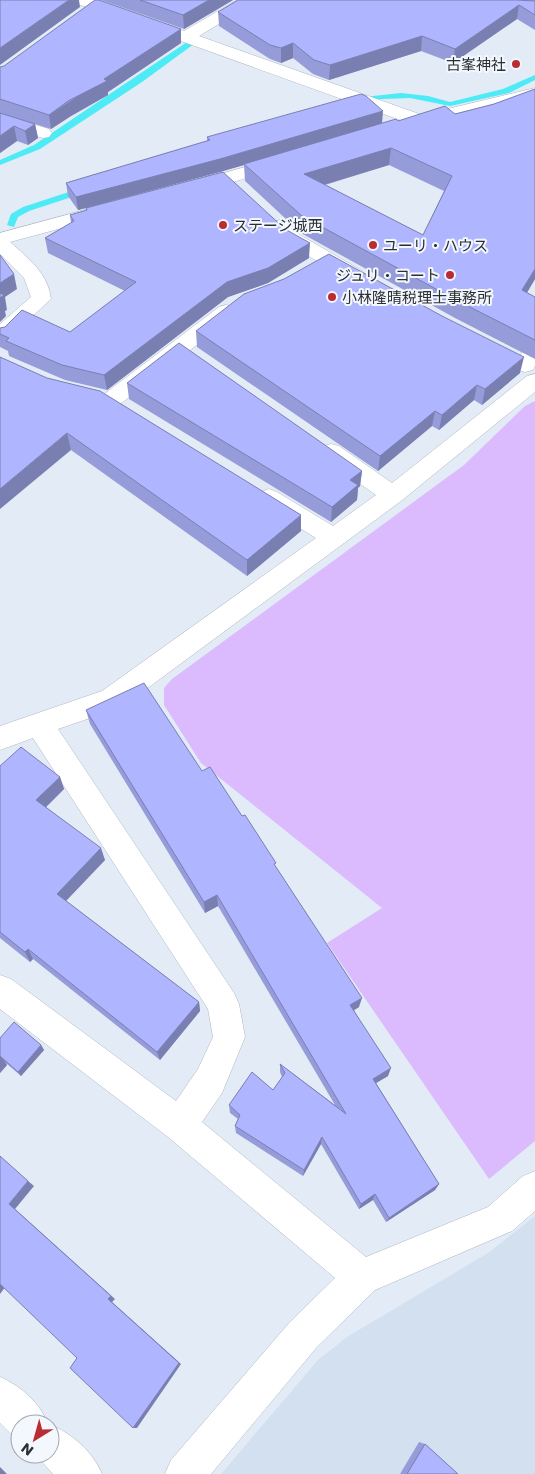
<svg xmlns="http://www.w3.org/2000/svg" width="535" height="1474" viewBox="0 0 535 1474" font-family="Poppins,'Noto Sans JP',sans-serif">
	<style>
		.built { fill: #d2e0f0 }
		.green { fill: #dbbbfe }
		.lines { fill: none; stroke-linecap: round; stroke-linejoin: round }
		.stream { fill: #4cebf6; fill-rule: evenodd }
		.minor-casing { stroke: #b0b8c2; stroke-width: 1 }
		.minor { fill: #fff; fill-rule: evenodd }
		.wall { fill: #969cda; fill-rule: evenodd }
		.shaded-wall { fill: #7a7fb2 }
		.building { fill: #afb5fe; stroke: #7a7fb2; fill-rule: evenodd }
		.poi-dot { fill: #bb2b32; stroke: #f3f8fe; stroke-width: 2 }
		.labels { text-anchor: middle; dominant-baseline: central; stroke-width: 4; stroke-linejoin: round; paint-order: stroke }
		.far-poi-label { font-size: 15px; fill: #2b2e32; stroke: #f3f8fe; text-anchor: start }
	</style>
	<rect width="100%" height="100%" fill="#e3ebf6"/>
	<polygon class="built" points="535,1216 535,1474 221,1474 318,1360 347,1337 488,1253"/>
	<polygon class="green" points="535,401 535,1141 489,1179 327,943 382,908 201,763 164,705 164,688 172,679 464,465 525,406"/>
	<g class="lines">
		<g class="stream">
			<polygon points="187,42 194,44 142,82 40,149 0,165 0,160 34,145"/>
			<polygon points="535,75 535,80 509,93 450,106 410,98 382,99 356,104 352,102 373,96 401,93 428,96 450,102 503,89"/>
			<polygon points="84,187 87,188 87,192 29,211 18,217 14,227 7,225 11,214 23,207"/>
		</g>
		<g class="minor-casing">
			<g id="minor">
				<polygon points="72,0 95,0 184,31 237,0 256,0 253,3 199,36 422,115 535,88 535,98 417,126 75,3"/>
				<polygon points="0,114 49,129 52,133 49,137 43,138 0,125"/>
				<polygon points="281,157 287,158 290,162 287,166 192,194 185,192 183,188 185,184"/>
				<path d="M107,204L114,206L116,210L114,214L10,242C28,258 48,273 51,299L7,340L0,342V324L31,297L24,278L0,254V233Z"/>
				<polygon points="280,220 287,222 300,235 362,271 365,275 362,279 355,281 348,279 286,243 270,226 273,222"/>
				<polygon points="226,305 233,307 236,312 233,317 119,405 111,407 103,405 100,400 103,395 219,307"/>
				<polygon points="535,341 535,366 533,370 525,372 517,370 514,365 528,343"/>
				<polygon points="535,374 535,392 401,501 122,707 58,729 234,993 239,1004 245,1037 222,1093 202,1122 366,1257 488,1207 523,1176 535,1171 535,1211 512,1231 375,1290 316,1348 211,1474 165,1474 171,1460 290,1322 335,1278 168,1137 0,1009 0,975 11,979 176,1101 198,1069 213,1037 208,1009 33,738 0,750 0,726 102,691 316,538 261,504 257,498 261,492 269,489 277,492 333,526 376,495 323,458 320,452 323,446 331,444 339,446 392,483 527,376"/>
				<path d="M0,1377C21,1386 40,1403 48,1424H20V1440L15,1438L0,1423Z"/>
				<path d="M50,1425C72,1433 93,1452 102,1474H53L35,1454H50Z"/>
			</g>
		</g>
		<use href="#minor" class="minor"/>
	</g>
	<g class="wall">
		<polygon points="101,0 233,0 184,29"/>
		<polygon points="238,0 535,0 535,30 517,19 453,63 421,51 329,80 313,74 293,58 281,63 270,59 219,26 218,12"/>
		<polygon points="181,43 108,92 108,95 71,116 51,129 35,124 38,138 28,145 17,141 0,153 0,113 32,123 0,113 0,67"/>
		<path d="M535,89V279L527,293L535,297V359L455,318L301,233L245,181L244,165L89,207L309,258L268,283L228,297L107,390L65,380L9,356L8,351L0,347V328L70,332L125,291L48,253L45,238L71,223L70,215L86,211V208L78,210L68,196L66,183L207,141V137L382,123L455,114L494,104ZM389,165L444,191L423,235L325,185Z"/>
		<polygon points="196,331 520,373 482,405 474,400 439,430 432,426 378,471 197,347"/>
		<polygon points="0,357 301,531 247,576 71,450"/>
		<polygon points="127,383 362,471 360,486 358,488 357,500 331,522 129,399"/>
		<polygon points="86,710 202,771 242,816 276,868 359,1007 354,1010 388,1076 376,1083 439,1184 435,1190 386,1222 373,1200 359,1209 321,1144 303,1176 236,1133 235,1126 238,1119 230,1113 229,1105 273,1090 282,1077 280,1072 280,1064 335,1105 218,906 205,913 90,724"/>
		<polygon points="0,766 60,777 64,789 46,807 105,860 66,901 199,1002 200,1011 160,1060 33,959 30,962 0,938"/>
		<polygon points="0,1038 41,1045 44,1050 21,1076 6,1063 7,1065 0,1073"/>
		<polygon points="419,1442 425,1444 458,1474 400,1474"/>
	</g>
	<g class="shaded-wall">
		<polygon points="69,0 79,0 80,7 0,65 0,48"/>
		<polygon points="209,0 233,0 184,29 183,15"/>
		<polygon points="519,5 517,19 453,63 455,49"/>
		<polygon points="181,29 181,43 108,92 108,95 71,116 51,129 49,115"/>
		<polygon points="422,36 421,51 329,80 330,65"/>
		<polygon points="293,43 293,58 281,63 281,48"/>
		<polygon points="383,111 382,124 244,164 244,165 220,172 78,210 76,197"/>
		<polygon points="35,124 38,138 28,145 25,131"/>
		<polygon points="14,126 17,141 0,153 0,136"/>
		<polygon points="391,148 389,165 303,191 304,174"/>
		<polygon points="310,243 309,258 268,283 228,297 107,390 104,375 227,282"/>
		<polygon points="535,269 535,279 518,307 522,290"/>
		<polygon points="14,274 17,289 5,297 7,310 5,311 6,316 0,322 0,283"/>
		<polygon points="524,357 520,373 482,405 485,389"/>
		<polygon points="477,385 474,400 439,430 442,415"/>
		<polygon points="435,411 432,426 378,471 380,456"/>
		<polygon points="67,433 71,450 0,509 0,489"/>
		<polygon points="362,471 360,486 358,488 357,500 331,522 332,507 350,480"/>
		<polygon points="301,515 301,531 247,576 247,560"/>
		<polygon points="60,777 64,789 41,812 36,800"/>
		<polygon points="101,848 105,860 62,905 57,894"/>
		<polygon points="217,895 218,906 205,913 204,902"/>
		<polygon points="28,949 33,959 30,962 25,952"/>
		<polygon points="362,998 359,1007 348,1014 350,1005"/>
		<polygon points="199,1002 200,1011 160,1060 157,1052"/>
		<polygon points="41,1045 44,1050 21,1076 18,1072"/>
		<polygon points="1,1056 7,1065 0,1073 0,1057"/>
		<polygon points="391,1068 388,1076 371,1086 373,1079"/>
		<polygon points="322,1137 321,1144 303,1176 304,1170"/>
		<polygon points="28,1181 34,1186 15,1209 115,1299 112,1302 181,1364 137,1428 133,1428 9,1204"/>
		<polygon points="439,1184 435,1190 386,1222 389,1218"/>
		<polygon points="375,1194 373,1200 359,1209 361,1204"/>
		<polygon points="0,1283 6,1286 0,1294"/>
		<polygon points="0,1467 7,1474 0,1474"/>
	</g>
	<g class="building">
		<polygon points="0,0 69,0 0,48"/>
		<polygon points="95,0 99,0 181,29 104,79 107,81 68,101 49,115 0,99 0,67 4,66"/>
		<polygon points="140,0 209,0 183,15"/>
		<polygon points="238,0 517,0 535,1 535,15 519,5 455,49 422,36 330,65 314,60 293,43 281,48 270,45 218,12"/>
		<path d="M535,89V269L522,290L535,297V340L458,301L302,216L244,164L396,119L398,121L445,106L455,114L494,104ZM391,148L452,176L423,235L304,174Z"/>
		<polygon points="361,94 366,96 383,111 220,159 76,197 66,183 210,140 207,137"/>
		<polygon points="0,113 35,124 25,131 14,126 0,136"/>
		<polygon points="223,172 285,229 310,243 268,268 227,282 104,375 62,365 6,341 9,338 0,334 0,328 5,327 22,310 70,332 136,282 45,238 74,221 70,215 87,210 86,208"/>
		<polygon points="329,254 442,316 524,357 485,389 477,385 442,415 435,411 380,456 196,331 244,294 284,279"/>
		<polygon points="0,255 14,274 0,283"/>
		<polygon points="0,293 4,295 0,298"/>
		<polygon points="179,343 362,471 350,480 358,485 332,507 127,383"/>
		<polygon points="0,357 47,378 100,391 301,515 247,560 67,433 0,489"/>
		<polygon points="144,683 202,771 210,767 242,816 245,815 276,863 274,864 362,998 350,1005 391,1068 373,1079 439,1184 389,1218 375,1194 361,1204 322,1137 304,1170 235,1126 240,1115 229,1105 252,1072 273,1090 285,1073 280,1064 346,1114 217,895 204,902 86,710"/>
		<polygon points="21,747 60,777 36,800 101,848 57,894 199,1002 157,1052 28,949 25,952 0,932 0,766"/>
		<polygon points="14,1022 41,1045 18,1072 0,1056 0,1038"/>
		<polygon points="0,1156 28,1181 9,1204 111,1296 108,1299 179,1363 133,1428 70,1368 77,1358 0,1284"/>
		<polygon points="425,1444 458,1474 407,1474"/>
	</g>
	<g class="poi-dot">
		<circle cx="516" cy="64" r="5"/>
		<circle cx="223" cy="225" r="5"/>
		<circle cx="373" cy="245" r="5"/>
		<circle cx="450" cy="275" r="5"/>
		<circle cx="332" cy="297" r="5"/>
	</g>
	<g class="labels">
		<g class="far-poi-label">
			<text x="506" y="64" text-anchor="end">古峯神社</text>
			<text x="233" y="225">ステージ城西</text>
			<text x="383" y="245">ユーリ・ハウス</text>
			<text x="440" y="275" text-anchor="end">ジュリ・コート</text>
			<text x="342" y="297">小林隆晴税理士事務所</text>
		</g>
	</g>
	<g transform="translate(35 1439) rotate(217)"><circle r="24" fill="#f3f8fe" stroke="#a3a7ac"/>
	<path d="M0-4L9 19L0 12L-9 19Z" fill="#bb2b32"/>
	<text y="-8" font-size="14" font-weight="bold" text-anchor="middle" fill="#2b2e32">N</text>
	</g>
</svg>
